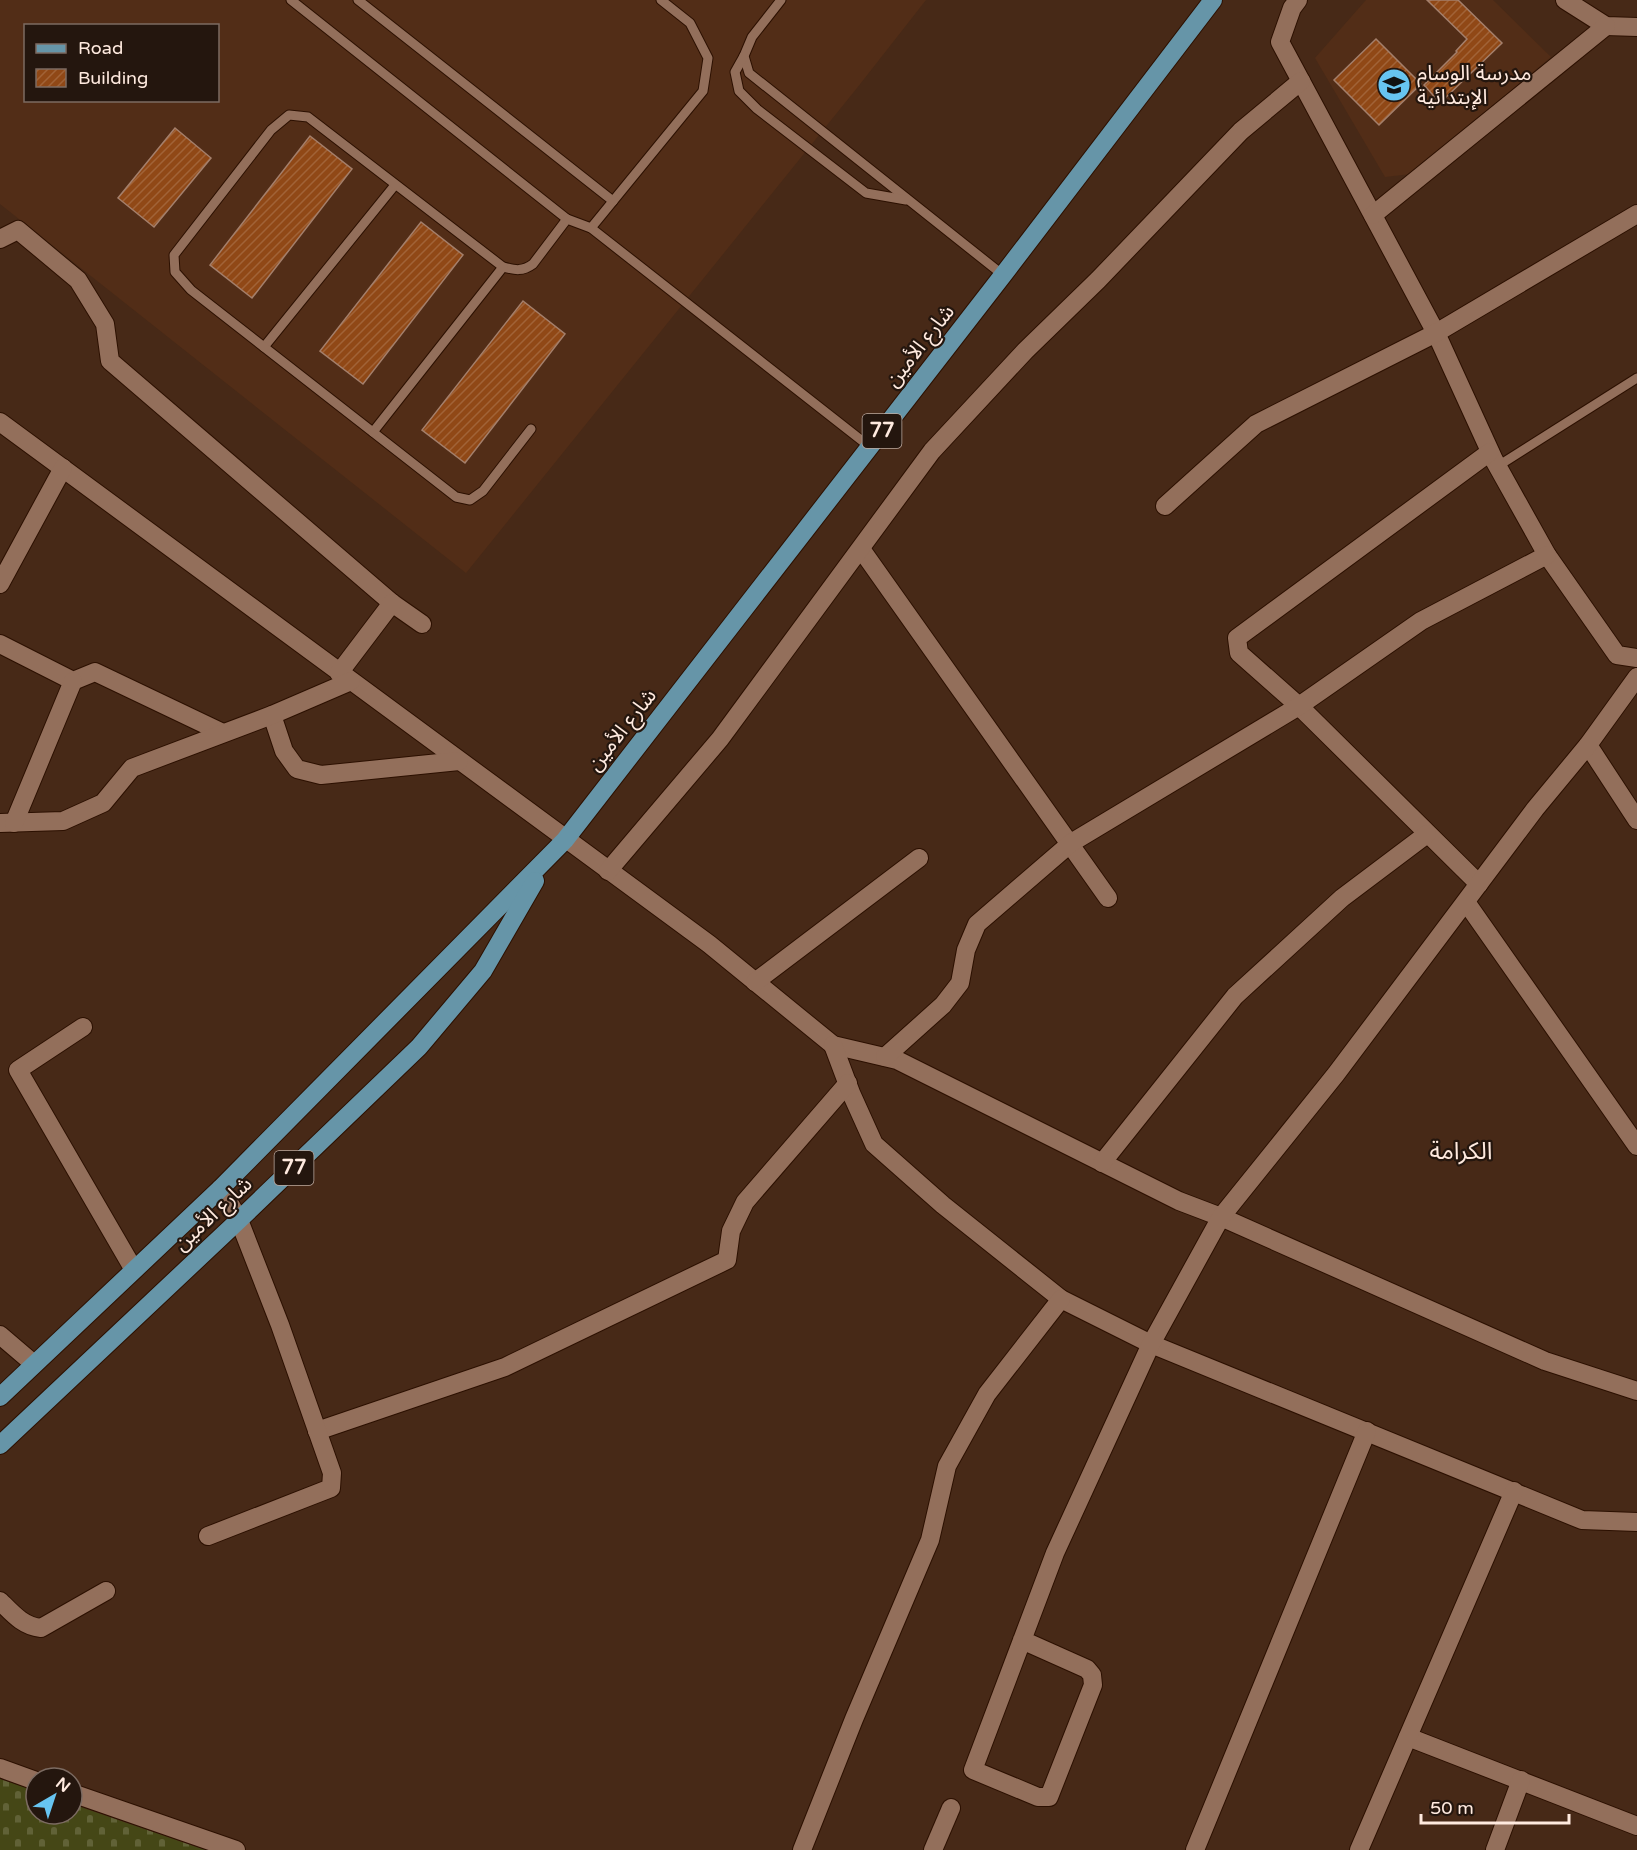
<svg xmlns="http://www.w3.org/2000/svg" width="1637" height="1850" viewBox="0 0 1637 1850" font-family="'Varela Round','Noto Sans Arabic',sans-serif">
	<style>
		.built { fill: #522d17; fill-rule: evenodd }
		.cemetery { fill: url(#cemetery-stones) }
		.building { fill: url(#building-hatch); stroke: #a47f6b; stroke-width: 1.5 }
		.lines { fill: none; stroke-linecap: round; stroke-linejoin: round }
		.lane-casing { stroke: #2c1001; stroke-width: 11 }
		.street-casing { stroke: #2c1001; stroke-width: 20 }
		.primary-casing { stroke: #2c1001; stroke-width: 20 }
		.lane { stroke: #936f5b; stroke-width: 9 }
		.street { stroke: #936f5b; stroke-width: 18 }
		.primary { stroke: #6695a8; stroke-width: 18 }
		.labels { text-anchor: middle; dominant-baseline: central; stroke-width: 4.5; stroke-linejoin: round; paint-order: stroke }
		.shield { fill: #24160e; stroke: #bdaaa0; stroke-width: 1.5 }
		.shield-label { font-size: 20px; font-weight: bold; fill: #ffeadf }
		.poi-label { font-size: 21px; fill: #ffeadf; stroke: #24160e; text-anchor: start }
		.street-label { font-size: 21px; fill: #ffeadf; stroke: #24160e }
		.quarter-label { font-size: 24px; fill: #ffeadf; stroke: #24160e }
	</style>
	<defs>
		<pattern id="cemetery-stones" width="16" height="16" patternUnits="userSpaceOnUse" patternTransform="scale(1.5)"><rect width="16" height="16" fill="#454716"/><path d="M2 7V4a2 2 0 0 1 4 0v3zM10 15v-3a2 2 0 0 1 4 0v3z" fill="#616237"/></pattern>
		<pattern id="building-hatch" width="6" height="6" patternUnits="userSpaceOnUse" patternTransform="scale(1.5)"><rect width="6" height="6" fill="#904816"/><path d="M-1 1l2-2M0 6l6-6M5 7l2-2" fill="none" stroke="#a16337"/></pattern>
	</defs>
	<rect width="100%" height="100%" fill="#472917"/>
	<g class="built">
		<path d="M0,0H926L857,88L466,573L0,204ZM26,26H218V100H26Z"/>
		<polygon points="1366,0 1493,0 1551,57 1411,174 1385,177 1315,58"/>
	</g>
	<polygon class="cemetery" points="0,1779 36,1791 36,1814 72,1814 72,1804 205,1850 0,1850"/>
	<g class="building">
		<polygon points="1427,0 1458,0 1502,43 1440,103 1424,85 1457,52 1456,51 1467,39"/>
		<polygon points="1376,39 1421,84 1379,125 1334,80"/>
		<polygon points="175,128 211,158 154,227 118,198"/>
		<polygon points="310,136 352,169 252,298 210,265"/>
		<polygon points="421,222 463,255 363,384 320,351"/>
		<polygon points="523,301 565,334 465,463 422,430"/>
	</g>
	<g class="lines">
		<g class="lane-casing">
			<g id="lane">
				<polyline points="291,0 567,219"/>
				<polyline points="358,0 613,201"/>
				<polyline points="781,0 752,37 744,56 749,73 1003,275"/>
				<polyline points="744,56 735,72 739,91 757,109 866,193 906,200"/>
				<polyline points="591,228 703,91 708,58 690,23 661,0"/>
				<polyline points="264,347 395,185"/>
				<path d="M531,429L483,491L470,500L456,497L191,290L175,272L174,255L271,130L289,115L308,117L503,267C515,270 522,272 533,264L567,219L591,228L870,447"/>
				<polyline points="373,432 503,267"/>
				<polyline points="1498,466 1637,378"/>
			</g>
		</g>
		<g class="street-casing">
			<g id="street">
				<polyline points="1298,0 1292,8 1280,42 1436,333 1494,460 1547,555 1617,655 1637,658"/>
				<polyline points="1565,0 1606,26 1637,27"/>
				<polyline points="1373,215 1606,26"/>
				<polyline points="0,239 18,230 78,280 105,324 110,361 392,603 422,624"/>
				<polyline points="0,422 709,944 833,1045 897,1060 1179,1201 1221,1217 1545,1361 1637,1391"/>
				<polyline points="1165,506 1256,424 1436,333 1637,214"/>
				<polyline points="861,549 1108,898"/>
				<polyline points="0,584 63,468"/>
				<polyline points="0,644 73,681 95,672 223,733"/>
				<polyline points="339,673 392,603"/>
				<polyline points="272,715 284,751 297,769 321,775 459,761"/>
				<polyline points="1588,745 1637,820"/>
				<polyline points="0,823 63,821 103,803 132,768 272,715 351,681"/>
				<polyline points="14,823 73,681"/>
				<polyline points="608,871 720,739 932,451 1025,351 1098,280 1241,131 1301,81"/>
				<polyline points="1479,884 1299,706 1239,653 1237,638 1490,452"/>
				<polyline points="1466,902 1637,1146"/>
				<polyline points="755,982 919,858"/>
				<polyline points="83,1027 18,1070 134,1270"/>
				<polyline points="833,1045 851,1093 874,1144 943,1205 1061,1299 1151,1344 1582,1520 1637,1522"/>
				<polyline points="885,1057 943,1005 960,983 966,950 977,924 1071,843 1299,706 1421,621 1547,555"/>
				<polyline points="1102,1163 1235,996 1342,898 1427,834"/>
				<polyline points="0,1335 34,1364"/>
				<polyline points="317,1431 505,1367 727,1260 731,1231 745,1202 848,1083"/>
				<polyline points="208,1536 331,1488 332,1473 280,1325 239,1220 221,1188"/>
				<path d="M0,1601C13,1614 23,1626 41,1628L106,1591"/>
				<polyline points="1022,1640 1087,1669 1092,1675 1093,1685 1049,1797 1038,1797 973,1770 1055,1553 1151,1344 1221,1217 1336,1074 1535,809 1588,745 1637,677"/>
				<polyline points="1408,1737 1637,1826"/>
				<polyline points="0,1768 36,1781"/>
				<polyline points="72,1793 236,1850"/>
				<polyline points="802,1850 854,1719 930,1540 947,1466 987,1394 1061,1299"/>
				<polyline points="933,1850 951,1808"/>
				<polyline points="1195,1850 1367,1431"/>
				<polyline points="1359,1850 1514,1491"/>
				<polyline points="1495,1850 1521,1780"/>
			</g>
		</g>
		<g class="primary-casing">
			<g id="primary">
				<polyline points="0,1397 221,1188 565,840 1003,275 1213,0"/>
				<polyline points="0,1445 239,1220 419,1047 483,971 535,881"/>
			</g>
		</g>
		<use href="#lane" class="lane"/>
		<use href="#street" class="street"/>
		<use href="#primary" class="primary"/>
	</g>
	<defs>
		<g id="school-disc" transform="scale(1.725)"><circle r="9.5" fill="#67c4f0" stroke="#24160e"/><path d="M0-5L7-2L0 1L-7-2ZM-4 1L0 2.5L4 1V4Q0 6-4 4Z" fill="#111"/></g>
	</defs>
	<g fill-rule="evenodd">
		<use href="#school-disc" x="1394" y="85"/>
	</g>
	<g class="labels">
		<g class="shield">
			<rect x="862.5" y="414" width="39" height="34" rx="4.5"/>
			<rect x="274.5" y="1151" width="39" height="34" rx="4.5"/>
		</g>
		<g class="shield-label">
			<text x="882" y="431">77</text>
			<text x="294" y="1168">77</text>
		</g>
		<g class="poi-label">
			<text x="1417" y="73">مدرسة الوسام<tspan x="1417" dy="24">الإبتدائية</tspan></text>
		</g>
		<g class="street-label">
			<text transform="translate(920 346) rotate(-52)">شارع الأمين</text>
			<text transform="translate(622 730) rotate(-52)">شارع الأمين</text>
			<text transform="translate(213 1214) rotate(-43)">شارع الأمين</text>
		</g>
		<g class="quarter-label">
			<text x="1461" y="1151">الكرامة</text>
		</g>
	</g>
	<rect x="24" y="24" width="195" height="78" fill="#24160e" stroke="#7c6b62" stroke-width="1.5"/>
	<rect x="36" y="44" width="30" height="9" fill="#6695a8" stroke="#7c6b62" stroke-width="1.5"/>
	<text x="78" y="54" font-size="18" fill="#ffeadf">Road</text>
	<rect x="36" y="69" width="30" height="18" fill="url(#building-hatch)" stroke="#7c6b62" stroke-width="1.5"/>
	<text x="78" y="84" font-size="18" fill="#ffeadf">Building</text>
	<g transform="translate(54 1796) rotate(39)"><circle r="28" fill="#24160e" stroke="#7c6b62" stroke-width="1.5"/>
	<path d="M0-4.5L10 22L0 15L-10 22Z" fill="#67c4f0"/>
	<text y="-9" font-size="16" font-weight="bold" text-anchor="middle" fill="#ffeadf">N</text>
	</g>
	<path d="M1421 1814v9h148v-9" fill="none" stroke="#ffeadf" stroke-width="3"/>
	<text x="1430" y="1814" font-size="18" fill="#ffeadf" stroke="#24160e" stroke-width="4.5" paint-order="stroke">50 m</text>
</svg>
